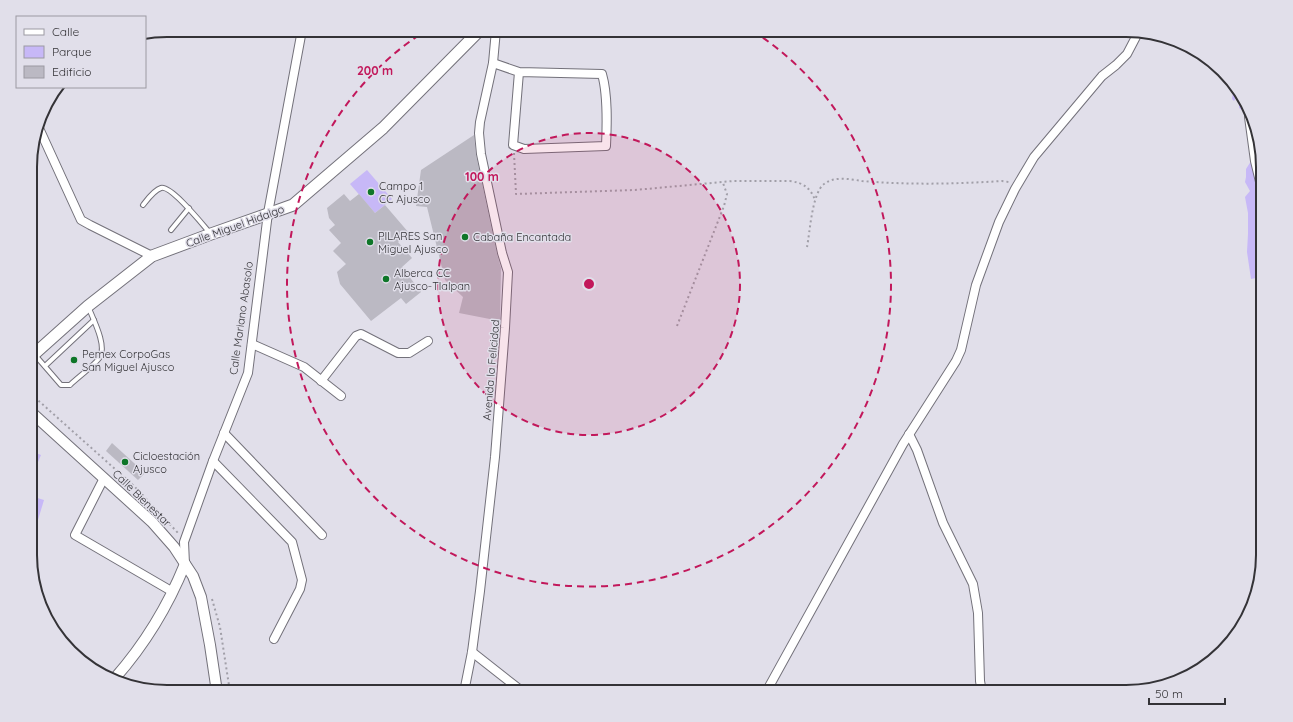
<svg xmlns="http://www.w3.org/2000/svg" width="1293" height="722" viewBox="0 0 1293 722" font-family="Quicksand,sans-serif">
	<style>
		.green { fill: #c7b8f7 }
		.building { fill: #bbb9c3 }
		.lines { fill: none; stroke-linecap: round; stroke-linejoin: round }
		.service-casing { stroke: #73717a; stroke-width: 6 }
		.minor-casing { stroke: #73717a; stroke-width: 10 }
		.tertiary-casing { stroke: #73717a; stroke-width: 12 }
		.secondary-casing { stroke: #73717a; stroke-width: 13 }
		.path { stroke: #a19fa8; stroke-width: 2; stroke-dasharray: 2 3; stroke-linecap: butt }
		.service { stroke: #fff; stroke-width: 4 }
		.minor { stroke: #fff; stroke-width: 8 }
		.tertiary { stroke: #fff; stroke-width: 10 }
		.secondary { stroke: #fff; stroke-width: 11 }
		.ring { fill: none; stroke: #c2185b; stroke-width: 2; stroke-dasharray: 7 5 }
		.poi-dot { fill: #0e7628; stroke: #e1dfea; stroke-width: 1.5 }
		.labels { text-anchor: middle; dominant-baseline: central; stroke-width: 3; stroke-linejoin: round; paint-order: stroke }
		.poi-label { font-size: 11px; fill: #343337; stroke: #e1dfea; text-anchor: start }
		.street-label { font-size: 11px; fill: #343337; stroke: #e1dfea }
		.rim { fill: none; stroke: #343337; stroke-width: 2 }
		.centre { fill: #c2185b; stroke: #e1dfea; stroke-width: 2 }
		.ring-label { font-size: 12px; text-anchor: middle; font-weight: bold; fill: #c2185b; stroke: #e1dfea; stroke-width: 3; stroke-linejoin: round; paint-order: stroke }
	</style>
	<rect width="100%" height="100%" fill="#e1dfea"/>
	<g class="green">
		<polygon points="1234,86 1240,91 1263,157 1263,289 1256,278 1251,279 1247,252 1248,234 1248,213 1245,197 1250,191 1245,182 1246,177 1246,169 1253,158 1250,130 1244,111 1239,108 1239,104 1241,102 1237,96 1234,101 1232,99"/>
		<polygon points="367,170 392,199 375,213 350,184"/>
		<polygon points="31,451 41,455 32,476 31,476"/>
		<polygon points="31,496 44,500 31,543"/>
	</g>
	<g class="building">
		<polygon points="474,135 476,155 497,254 501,268 500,321 459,313 463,297 445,280 427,207 416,206 421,170"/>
		<polygon points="344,194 350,201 359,194 375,213 385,205 409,233 398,242 412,258 402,267 421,292 406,304 401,298 371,321 340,284 337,272 346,264 333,251 341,243 329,230 335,225 329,218 327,208"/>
		<polygon points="112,443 145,473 138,480 106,451"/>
	</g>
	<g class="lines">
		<g class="service-casing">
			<g id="service">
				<path d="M143,205C147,200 154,190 161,188C171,185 203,225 210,233"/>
				<polyline points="171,230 189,208"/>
				<path d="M35,355L61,385H70C77,378 95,365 100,357C107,345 93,319 88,306"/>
				<polyline points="45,366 94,320"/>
			</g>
		</g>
		<g class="minor-casing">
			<g id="minor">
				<path d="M493,63L519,72L602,74C608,95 607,124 606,146L524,149L513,145L519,72"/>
				<polyline points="1249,117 1255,161 1263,194"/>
				<polyline points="38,126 81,220 90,225 152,256"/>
				<polyline points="252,344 304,367 341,396"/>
				<polyline points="321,381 356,336 361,334 398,353 409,353 428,341"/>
				<polyline points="224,433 322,535"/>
				<polyline points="909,434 917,450 943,523 973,584 978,613 980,681 982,692"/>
				<polyline points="213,461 292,542 302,580 300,589 274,639"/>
				<polyline points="104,478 75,535 173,592"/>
				<polyline points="185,564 184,542 213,461 248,373 268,213 302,30"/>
				<polyline points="472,652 523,692"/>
				<polyline points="464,692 472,652 480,591 495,457 505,328 508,272 502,253 481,154 479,133 480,122 493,63 496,30"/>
				<polyline points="766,692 903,444 956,361 961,350 976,285 999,222 1015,189 1034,157 1102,76 1116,65 1127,54 1138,33"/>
			</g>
		</g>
		<g class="tertiary-casing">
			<g id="tertiary">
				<polyline points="31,412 152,522 174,547 193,576 201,597 210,645 217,692"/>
				<path d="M115,678C145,644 168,606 185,564"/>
			</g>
		</g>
		<g class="secondary-casing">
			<polyline id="secondary" points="31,357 88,306 152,256 211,234 293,205 383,128 480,30"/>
		</g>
		<g class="path">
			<path d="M514,153L516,194L635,190L733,181H790C803,183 810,187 815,200"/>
			<path d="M807,247C810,232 812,193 824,184C834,176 850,179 862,181C909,185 955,184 1002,181L1009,182"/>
			<polyline points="677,326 724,206 727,194 723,183"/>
			<polyline points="31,394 134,486 178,533"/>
			<polyline points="212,599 220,627 230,692"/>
		</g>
		<use href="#service" class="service"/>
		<use href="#minor" class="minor"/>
		<use href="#tertiary" class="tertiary"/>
		<use href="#secondary" class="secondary"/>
	</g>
	<circle cx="589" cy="284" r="151" fill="#c2185b" fill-opacity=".12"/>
	<g class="ring">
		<circle cx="589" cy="284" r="151"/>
		<path d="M753 31A302 302 0 1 1 425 31"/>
	</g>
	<g class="poi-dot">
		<circle cx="371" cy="192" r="4"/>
		<circle cx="465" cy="237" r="4"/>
		<circle cx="370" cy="242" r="4"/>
		<circle cx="386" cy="279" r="4"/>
		<circle cx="74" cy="360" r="4"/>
		<circle cx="125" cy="462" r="4"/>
	</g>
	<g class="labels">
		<g class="poi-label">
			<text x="379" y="186">Campo 1<tspan x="379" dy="13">CC Ajusco</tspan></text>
			<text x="378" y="236">PILARES San<tspan x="378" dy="13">Miguel Ajusco</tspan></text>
			<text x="473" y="237">Cabaña Encantada</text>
			<text x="394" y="273">Alberca CC<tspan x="394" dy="13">Ajusco-Tlalpan</tspan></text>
			<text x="82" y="354">Pemex CorpoGas<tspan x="82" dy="13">San Miguel Ajusco</tspan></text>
			<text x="133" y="456">Cicloestación<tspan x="133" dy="13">Ajusco</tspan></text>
		</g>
		<g class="street-label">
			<text transform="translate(235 226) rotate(-20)">Calle Miguel Hidalgo</text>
			<text transform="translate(241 318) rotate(-82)">Calle Mariano Abasolo</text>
			<text transform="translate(491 370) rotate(-85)">Avenida la Felicidad</text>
			<text transform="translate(142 498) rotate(44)">Calle Bienestar</text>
		</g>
	</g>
	<path d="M0 0H1293V722H0ZM167 37H1126A130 130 0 0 1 1256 167V555A130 130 0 0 1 1126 685H167A130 130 0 0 1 37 555V167A130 130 0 0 1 167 37Z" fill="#e1dfea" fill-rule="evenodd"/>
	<path class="rim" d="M167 37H1126A130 130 0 0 1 1256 167V555A130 130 0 0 1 1126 685H167A130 130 0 0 1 37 555V167A130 130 0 0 1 167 37Z"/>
	<circle cx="589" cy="284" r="6" class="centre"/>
	<g class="ring-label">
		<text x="375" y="75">200 m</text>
		<text x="482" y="181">100 m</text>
	</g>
	<rect x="16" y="16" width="130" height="72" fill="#e1dfea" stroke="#9c9aa2"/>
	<rect x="24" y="29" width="20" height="6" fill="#ffffff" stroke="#9c9aa2"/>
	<text x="52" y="36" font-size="12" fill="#343337">Calle</text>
	<rect x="24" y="46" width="20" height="12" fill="#c7b8f7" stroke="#9c9aa2"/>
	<text x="52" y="56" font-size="12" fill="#343337">Parque</text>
	<rect x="24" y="66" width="20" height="12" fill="#bbb9c3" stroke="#9c9aa2"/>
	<text x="52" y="76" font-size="12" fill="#343337">Edificio</text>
	<path d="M1149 698v6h76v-6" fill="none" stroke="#343337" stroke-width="2"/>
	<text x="1155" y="698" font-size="12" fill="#343337" stroke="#e1dfea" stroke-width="3" paint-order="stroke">50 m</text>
</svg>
